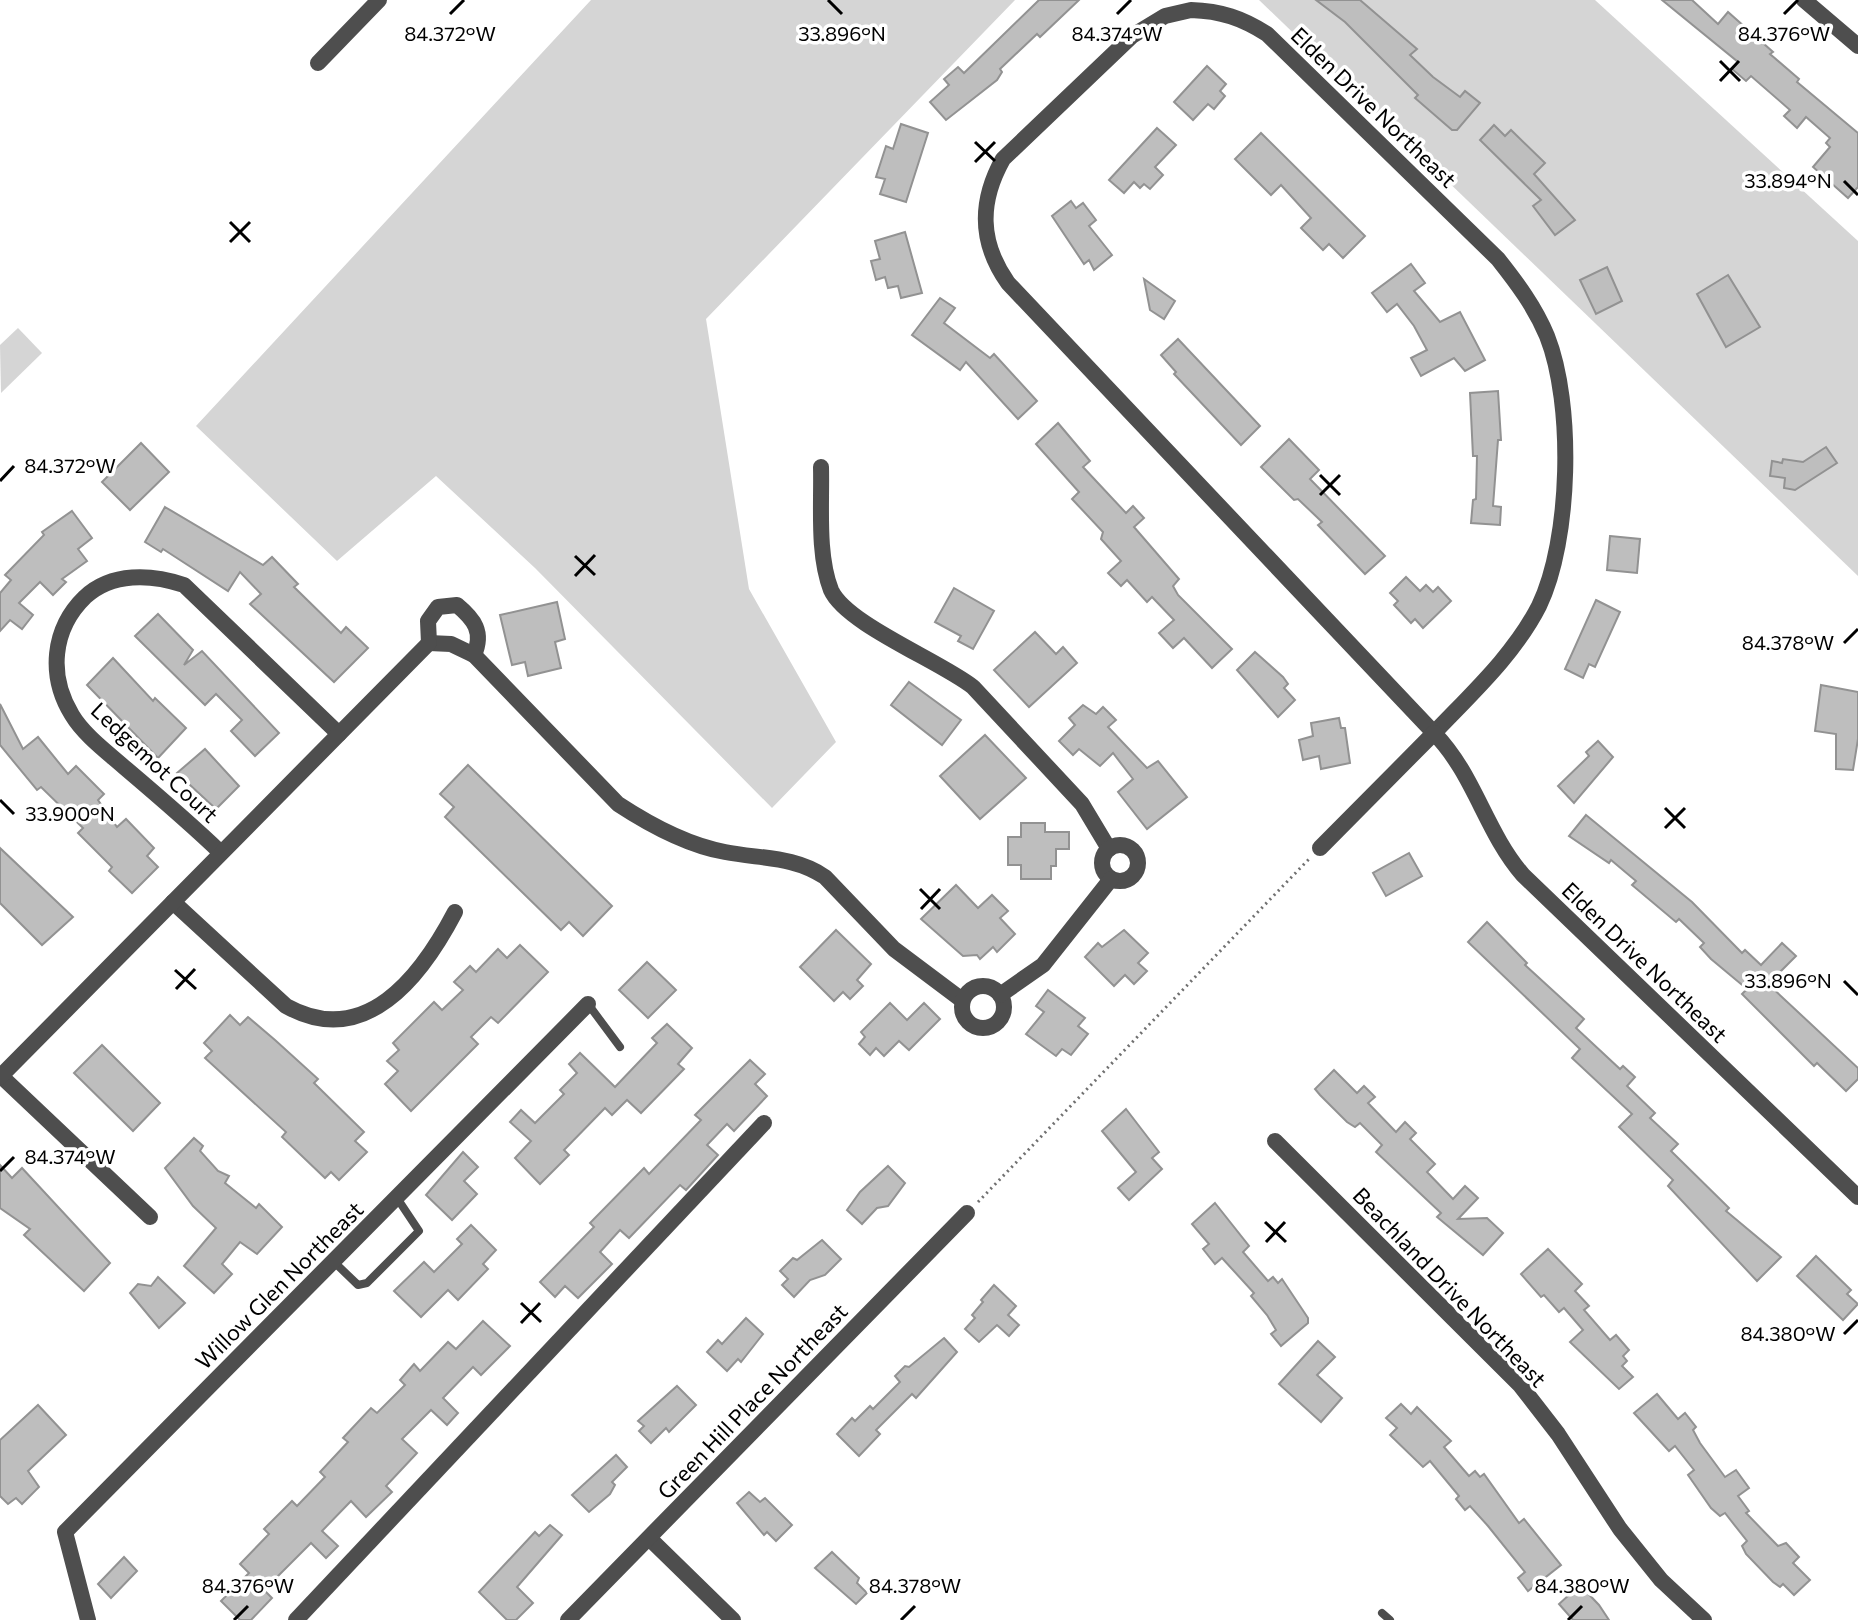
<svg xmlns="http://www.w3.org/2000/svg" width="1858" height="1620" viewBox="0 0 1858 1620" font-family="Commissioner,sans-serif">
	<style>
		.green { fill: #d5d5d5 }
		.building { fill: #bebebe; stroke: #929292; stroke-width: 2 }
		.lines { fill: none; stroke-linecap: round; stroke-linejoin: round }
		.path { stroke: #707070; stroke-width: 3; stroke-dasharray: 2 4; stroke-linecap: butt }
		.service { stroke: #4e4e4e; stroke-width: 8 }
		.minor { stroke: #4e4e4e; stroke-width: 16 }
		.ticks { fill: none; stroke: #000; stroke-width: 3 }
		.labels { text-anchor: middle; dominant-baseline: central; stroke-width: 7; stroke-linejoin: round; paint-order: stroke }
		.street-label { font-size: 22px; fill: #000; stroke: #fff }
		.ticks-label { font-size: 20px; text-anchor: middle; fill: #000; stroke: #fff; stroke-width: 7; stroke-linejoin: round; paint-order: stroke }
	</style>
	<rect width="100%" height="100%" fill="#fff"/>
	<g class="green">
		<polygon points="591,0 1015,0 706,319 749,589 836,742 772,808 535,568 436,476 337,561 196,426"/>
		<polygon points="1259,0 1595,0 1858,241 1858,576"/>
		<polygon points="18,328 42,353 1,393 0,345"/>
	</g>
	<g class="building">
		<polygon points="1039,0 1079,0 1040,37 1037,34 1000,69 1002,72 997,80 946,120 930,102 949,85 944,79 958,67 964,73"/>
		<polygon points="1316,0 1360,0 1417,49 1410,55 1433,77 1460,97 1465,91 1480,103 1457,130 1452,130 1415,98 1418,95 1345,22"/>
		<polygon points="1662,0 1692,0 1718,24 1728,12 1773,52 1770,54 1799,79 1797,82 1858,133 1858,187 1848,198 1813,167 1830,147 1826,143 1830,138 1806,117 1797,128 1784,116 1790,110 1751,76 1746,81 1732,69 1738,62"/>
		<polygon points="1207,66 1226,84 1220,91 1225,96 1214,109 1208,104 1193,120 1174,102"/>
		<polygon points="901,124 928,133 906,202 880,194 885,179 876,177 886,146 893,149"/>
		<polygon points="1494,125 1505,136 1511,130 1545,163 1534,174 1575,220 1555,235 1533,206 1541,200 1480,140"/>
		<polygon points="1157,128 1176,145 1155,167 1163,175 1150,189 1144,184 1140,188 1134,182 1124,193 1109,180"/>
		<polygon points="1261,133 1365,236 1343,258 1329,244 1323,250 1301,228 1311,218 1281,185 1271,195 1235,159"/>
		<polygon points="1071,201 1076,208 1083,203 1096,220 1089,226 1112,255 1094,270 1089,260 1084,264 1052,216"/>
		<polygon points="905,232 922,293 901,298 898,286 888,288 885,277 876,280 871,261 880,259 875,241"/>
		<polygon points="1411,264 1425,283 1414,291 1440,322 1460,312 1485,360 1465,371 1454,358 1421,376 1411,358 1427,350 1414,326 1397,304 1387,312 1372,293"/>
		<polygon points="1607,267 1622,301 1596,314 1580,280"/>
		<polygon points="1728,275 1760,327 1726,347 1697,294"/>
		<polygon points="1144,279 1175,301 1164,319 1150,310"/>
		<polygon points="940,298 955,308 944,323 990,358 994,354 1037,401 1018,419 966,362 960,370 912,335"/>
		<polygon points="1178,339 1260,426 1241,445 1174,374 1176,372 1161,355"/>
		<polygon points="1498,391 1501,440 1498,440 1493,506 1501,507 1500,525 1471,523 1473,500 1476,499 1477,456 1473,456 1470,393"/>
		<polygon points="1058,423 1090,461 1083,467 1126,513 1133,506 1144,518 1134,527 1179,579 1173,586 1178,595 1232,649 1212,668 1184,638 1173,648 1159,633 1174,620 1152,597 1147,602 1127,580 1121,586 1108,573 1121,561 1101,539 1103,532 1072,499 1079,492 1036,444"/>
		<polygon points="1289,439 1319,470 1310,479 1385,556 1365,574 1318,525 1322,522 1298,499 1294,500 1261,467"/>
		<polygon points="141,443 169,472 130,510 102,482"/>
		<polygon points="1826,447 1837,463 1795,490 1784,488 1785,478 1770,476 1772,461 1782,463 1783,459 1803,462"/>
		<polygon points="165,507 263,565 272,557 298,584 294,587 341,633 346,627 368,648 334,682 250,604 261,594 240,572 228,591 163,549 161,552 145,542"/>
		<polygon points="72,511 92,538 78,549 87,561 62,579 66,582 53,595 40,582 19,603 33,615 22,629 10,620 0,631 0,593 11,580 5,575 44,535 42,532"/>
		<polygon points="1610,536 1640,539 1637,573 1607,570"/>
		<polygon points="1406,577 1420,591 1426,585 1433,592 1438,587 1451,601 1423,628 1415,619 1411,623 1394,605 1398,601 1390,593"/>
		<polygon points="954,588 994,611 973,649 958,641 961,636 935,622"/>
		<polygon points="1596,600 1620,612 1595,667 1589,664 1583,678 1565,669"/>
		<polygon points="557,602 565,639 555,642 561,668 528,676 525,662 512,665 500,615"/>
		<polygon points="158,614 193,650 184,665 202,651 279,733 255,756 231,731 242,720 216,694 205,705 135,636"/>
		<polygon points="1035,632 1056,654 1063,647 1077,663 1029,707 994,670"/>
		<polygon points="1255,652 1283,677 1288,684 1284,688 1295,700 1278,717 1237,670"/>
		<polygon points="113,658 153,701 155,698 186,728 158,758 87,685"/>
		<polygon points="909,682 961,720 942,745 891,705"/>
		<polygon points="1821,685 1858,692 1858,739 1853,770 1836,769 1836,734 1815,731"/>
		<polygon points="0,704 23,749 38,737 68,774 76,766 104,794 98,800 117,827 126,819 154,848 147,856 158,867 132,893 109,871 112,867 78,833 83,828 41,787 37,790 0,745"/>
		<polygon points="1083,705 1096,714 1103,707 1116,720 1108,727 1147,768 1158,761 1187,797 1147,829 1118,792 1133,779 1113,753 1100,766 1079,749 1073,755 1059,741 1075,725 1069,718"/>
		<polygon points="1339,718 1341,728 1345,728 1350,763 1321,769 1319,756 1303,760 1299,740 1313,736 1311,723"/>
		<polygon points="985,735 1026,778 980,819 940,776"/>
		<polygon points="1598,741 1613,757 1574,803 1558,786 1589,756 1586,752"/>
		<polygon points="205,749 239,786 216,809 177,773"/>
		<polygon points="468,765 612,906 583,936 569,922 561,930 445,817 454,807 440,794"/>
		<polygon points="1586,815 1692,902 1742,953 1745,950 1761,965 1782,943 1796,956 1768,984 1858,1068 1858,1079 1846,1091 1817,1063 1814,1066 1742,994 1747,989 1711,959 1700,947 1704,943 1679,919 1676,922 1632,885 1636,881 1611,860 1609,863 1569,836"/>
		<polygon points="1021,823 1045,823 1045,832 1069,832 1069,849 1056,849 1056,866 1051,866 1051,879 1021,879 1021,865 1008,865 1008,837 1021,837"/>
		<polygon points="0,848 73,917 42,945 0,903"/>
		<polygon points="1409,853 1422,876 1386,896 1373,873"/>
		<polygon points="956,885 978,908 992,895 1008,911 1000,918 1015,934 997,952 993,947 980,959 977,955 963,956 921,919"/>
		<polygon points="1487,922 1527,963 1525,965 1584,1019 1576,1028 1620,1069 1623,1066 1635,1077 1627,1086 1655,1113 1650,1118 1678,1144 1671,1151 1729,1208 1726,1211 1781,1257 1757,1281 1668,1186 1673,1180 1619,1127 1632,1114 1572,1058 1580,1049 1468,942"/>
		<polygon points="836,930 871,964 857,980 863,986 850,999 843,992 834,1001 800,967"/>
		<polygon points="1124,930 1148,953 1138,963 1147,971 1134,984 1125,975 1114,986 1085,957 1098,943 1102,947"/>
		<polygon points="520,945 548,972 498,1023 491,1017 471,1037 478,1044 411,1111 385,1084 398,1071 387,1061 399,1050 393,1043 434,1002 442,1010 463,990 454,982 470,966 476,972 498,949 507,958"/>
		<polygon points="647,962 676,990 648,1018 619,990"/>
		<polygon points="1048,990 1085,1018 1078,1026 1088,1034 1071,1055 1062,1049 1056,1056 1026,1034 1044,1012 1036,1006"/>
		<polygon points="890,1003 907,1020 924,1003 940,1019 909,1050 899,1041 884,1056 876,1048 870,1055 859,1044 865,1037 861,1032"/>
		<polygon points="230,1015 240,1025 248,1017 275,1040 318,1079 314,1083 364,1132 355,1141 367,1152 339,1180 331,1172 325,1178 282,1137 286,1132 205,1058 212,1051 204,1043"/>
		<polygon points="667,1024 692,1048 678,1064 684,1069 641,1113 627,1100 612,1115 605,1108 564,1150 569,1155 540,1184 515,1158 531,1141 510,1122 521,1110 535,1123 564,1094 560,1090 577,1073 569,1064 580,1053 615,1087 657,1043 652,1038"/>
		<polygon points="102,1045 160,1103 133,1131 74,1073"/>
		<polygon points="750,1060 765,1074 755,1084 767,1096 734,1131 727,1124 707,1145 718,1155 686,1190 680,1185 629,1238 620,1230 600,1252 612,1264 578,1298 565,1286 555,1297 540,1282 594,1227 590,1223 644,1168 649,1174 701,1120 695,1115"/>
		<polygon points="1334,1070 1357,1093 1364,1086 1375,1097 1368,1103 1396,1132 1405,1122 1416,1133 1410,1139 1435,1164 1427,1172 1453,1199 1465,1186 1478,1198 1458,1219 1487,1218 1503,1233 1483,1255 1437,1217 1441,1213 1376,1152 1382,1145 1360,1123 1355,1127 1347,1122 1320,1095 1315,1089"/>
		<polygon points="1126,1109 1159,1152 1152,1158 1162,1169 1129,1200 1118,1188 1136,1172 1102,1131"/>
		<polygon points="194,1138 203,1146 200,1151 218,1171 229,1176 225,1183 256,1208 259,1204 282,1227 257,1254 240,1242 222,1264 232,1274 214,1293 184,1266 216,1228 193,1206 165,1168"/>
		<polygon points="463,1152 478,1167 464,1181 477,1194 452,1220 426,1195"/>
		<polygon points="0,1165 12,1178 22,1168 110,1263 84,1291 24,1235 30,1229 0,1208"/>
		<polygon points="888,1166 905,1183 888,1206 877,1208 862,1224 847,1210 860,1192"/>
		<polygon points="1215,1203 1249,1246 1243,1252 1268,1281 1273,1277 1278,1283 1282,1279 1308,1318 1308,1323 1281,1346 1271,1334 1276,1330 1267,1315 1251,1296 1254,1293 1222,1258 1215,1264 1203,1249 1209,1244 1192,1224"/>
		<polygon points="471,1225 496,1250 483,1264 488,1269 458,1300 448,1290 421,1317 394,1291 424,1262 434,1272 462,1244 457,1239"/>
		<polygon points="822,1240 841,1259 825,1275 810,1280 794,1297 782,1285 788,1279 780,1271 793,1258 797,1260"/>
		<polygon points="1548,1249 1582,1284 1575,1291 1589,1306 1584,1310 1610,1340 1616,1335 1629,1350 1623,1356 1627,1361 1622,1366 1633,1377 1619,1389 1570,1342 1583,1330 1564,1308 1559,1312 1544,1295 1541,1297 1521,1274"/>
		<polygon points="1816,1256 1851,1290 1847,1294 1858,1304 1843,1320 1797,1276"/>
		<polygon points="158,1277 185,1303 159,1328 130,1293 138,1284 151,1286"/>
		<polygon points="994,1285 1016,1306 1008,1315 1019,1325 1009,1336 997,1325 979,1342 965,1329 975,1318 972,1315 983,1302 981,1300"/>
		<polygon points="746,1318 763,1334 741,1362 738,1359 727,1371 707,1352 718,1340 722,1344"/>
		<polygon points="483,1321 510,1346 481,1375 473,1367 443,1398 458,1413 447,1425 431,1410 402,1439 417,1453 386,1486 392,1492 366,1517 351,1501 322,1531 338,1546 326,1558 311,1543 264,1590 272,1598 251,1620 240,1620 221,1601 249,1573 240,1564 269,1534 264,1529 292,1501 297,1506 325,1477 320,1472 348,1442 343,1438 371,1408 377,1413 405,1385 400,1380 414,1364 420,1371 448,1342 456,1349"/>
		<polygon points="944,1338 957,1352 916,1398 912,1394 876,1430 880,1434 859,1456 837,1434 852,1418 855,1421 870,1406 873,1409 900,1382 895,1376 905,1366 909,1367"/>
		<polygon points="1318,1341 1335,1357 1317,1375 1342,1398 1321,1422 1279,1384"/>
		<polygon points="677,1386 696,1405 669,1432 666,1428 651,1443 639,1431 644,1426 638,1421"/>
		<polygon points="1657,1394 1678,1419 1685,1413 1696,1427 1693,1430 1700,1443 1725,1477 1736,1470 1749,1488 1738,1496 1749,1511 1746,1513 1778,1546 1786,1543 1799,1557 1793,1563 1810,1580 1794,1595 1783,1584 1780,1587 1773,1582 1746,1554 1742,1546 1747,1541 1725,1513 1720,1516 1711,1508 1688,1475 1694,1470 1675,1446 1669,1451 1634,1413"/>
		<polygon points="1401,1404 1411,1414 1417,1407 1451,1441 1444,1447 1469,1476 1475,1471 1480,1477 1484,1474 1519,1523 1524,1519 1561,1565 1528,1591 1518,1578 1525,1572 1488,1526 1470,1506 1465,1510 1456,1499 1459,1496 1430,1461 1423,1467 1390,1435 1397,1428 1386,1418"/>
		<polygon points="38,1405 66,1435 28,1471 39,1487 22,1504 16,1498 8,1504 0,1496 0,1440"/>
		<polygon points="616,1455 627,1467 612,1482 615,1485 610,1494 589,1512 572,1495"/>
		<polygon points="749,1492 760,1502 765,1498 792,1525 776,1541 767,1532 764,1535 737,1503"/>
		<polygon points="550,1525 562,1535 517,1587 533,1603 516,1620 507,1620 479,1592 535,1532 539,1536"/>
		<polygon points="832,1552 859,1578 857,1583 867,1593 856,1604 815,1568"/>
		<polygon points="124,1557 137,1571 111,1598 98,1584"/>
		<polygon points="1580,1585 1599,1605 1609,1620 1573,1620 1559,1604"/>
	</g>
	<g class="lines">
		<polyline class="path" points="978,1202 1309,859"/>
		<g class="service">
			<polyline points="588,1004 620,1047"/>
			<polyline points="333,1261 358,1285 367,1283 419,1231 397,1198"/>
			<polyline points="1382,1613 1390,1620"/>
		</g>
		<g class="minor">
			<polyline points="1804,0 1858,46"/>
			<path d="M1191,10C1221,11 1242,18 1267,34L1498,259C1517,283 1535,307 1547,336C1574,404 1571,540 1539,606C1514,655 1471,694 1434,733L1008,283C979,242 979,202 1003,159L1132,36L1165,16Z"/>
			<polyline points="318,63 379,0"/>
			<path d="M821,467C822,505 817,554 831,590C846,624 940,661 973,687L1082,804L1109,849"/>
			<path d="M429,643L451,644L474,655L618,804C650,825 686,845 725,852C761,859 794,856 825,877L894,949L962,1000"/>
			<path d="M429,643L428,621L438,607L457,605C474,619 484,632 474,655"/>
			<circle cx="1120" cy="863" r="18"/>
			<path d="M1320,848L1434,733C1475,775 1485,831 1523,875L1858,1197"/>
			<path d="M221,853C190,823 157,795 124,767C107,752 84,735 72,715C48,676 52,629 85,597C112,572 151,574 184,585L339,734"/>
			<path d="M173,902L286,1006C365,1050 421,977 455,912"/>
			<circle cx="983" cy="1007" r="21"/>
			<polyline points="1000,995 1043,965 1111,879"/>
			<polyline points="1,1076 150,1217"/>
			<polyline points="0,1077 429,643"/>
			<polyline points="1275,1141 1520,1385 1558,1434 1620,1529 1661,1580 1704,1620"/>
			<polyline points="649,1538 733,1620"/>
			<polyline points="88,1620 65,1532 588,1004"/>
			<polyline points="296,1620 764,1123"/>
			<polyline points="568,1620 967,1213"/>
		</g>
	</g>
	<path class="ticks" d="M828,0L842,14M450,14L464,0M1117,14L1131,0M1784,14L1798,0M1720,61L1740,81M1720,81L1739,61M975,142L995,161M975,162L995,142M1844,181L1858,195M230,222L250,242M230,242L250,222M1320,475L1340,495M0,481L14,466M1320,495L1340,475M575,556L595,575M575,576L595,555M1844,643L1858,629M0,800L14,814M1665,808L1685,828M1665,828L1685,808M920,889L940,909M921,909L940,889M175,970L196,989M1844,981L1858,995M176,989L195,969M0,1171L14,1157M1265,1222L1286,1242M1266,1242L1285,1222M521,1303L541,1322M521,1323L540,1303M1844,1334L1858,1320M234,1620L248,1606M901,1620L915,1606M1568,1620L1582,1606"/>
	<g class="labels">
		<g class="street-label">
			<text transform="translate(1374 107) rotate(44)">Elden Drive Northeast</text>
			<text transform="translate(155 762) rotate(43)">Ledgemot Court</text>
			<text transform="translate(1645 962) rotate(44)">Elden Drive Northeast</text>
			<text transform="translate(279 1285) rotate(-45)">Willow Glen Northeast</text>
			<text transform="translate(1450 1287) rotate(46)">Beachland Drive Northeast</text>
			<text transform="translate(752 1401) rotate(-46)">Green Hill Place Northeast</text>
		</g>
	</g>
	<g class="ticks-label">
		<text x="842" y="41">33.896°N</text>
		<text x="450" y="41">84.372°W</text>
		<text x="1117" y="41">84.374°W</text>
		<text x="1784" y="41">84.376°W</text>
		<text x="1788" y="188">33.894°N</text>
		<text x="70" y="473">84.372°W</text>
		<text x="1788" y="650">84.378°W</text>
		<text x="70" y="821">33.900°N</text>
		<text x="1788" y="988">33.896°N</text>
		<text x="70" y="1164">84.374°W</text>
		<text x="1788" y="1341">84.380°W</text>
		<text x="248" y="1593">84.376°W</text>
		<text x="915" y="1593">84.378°W</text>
		<text x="1582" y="1593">84.380°W</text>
	</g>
</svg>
